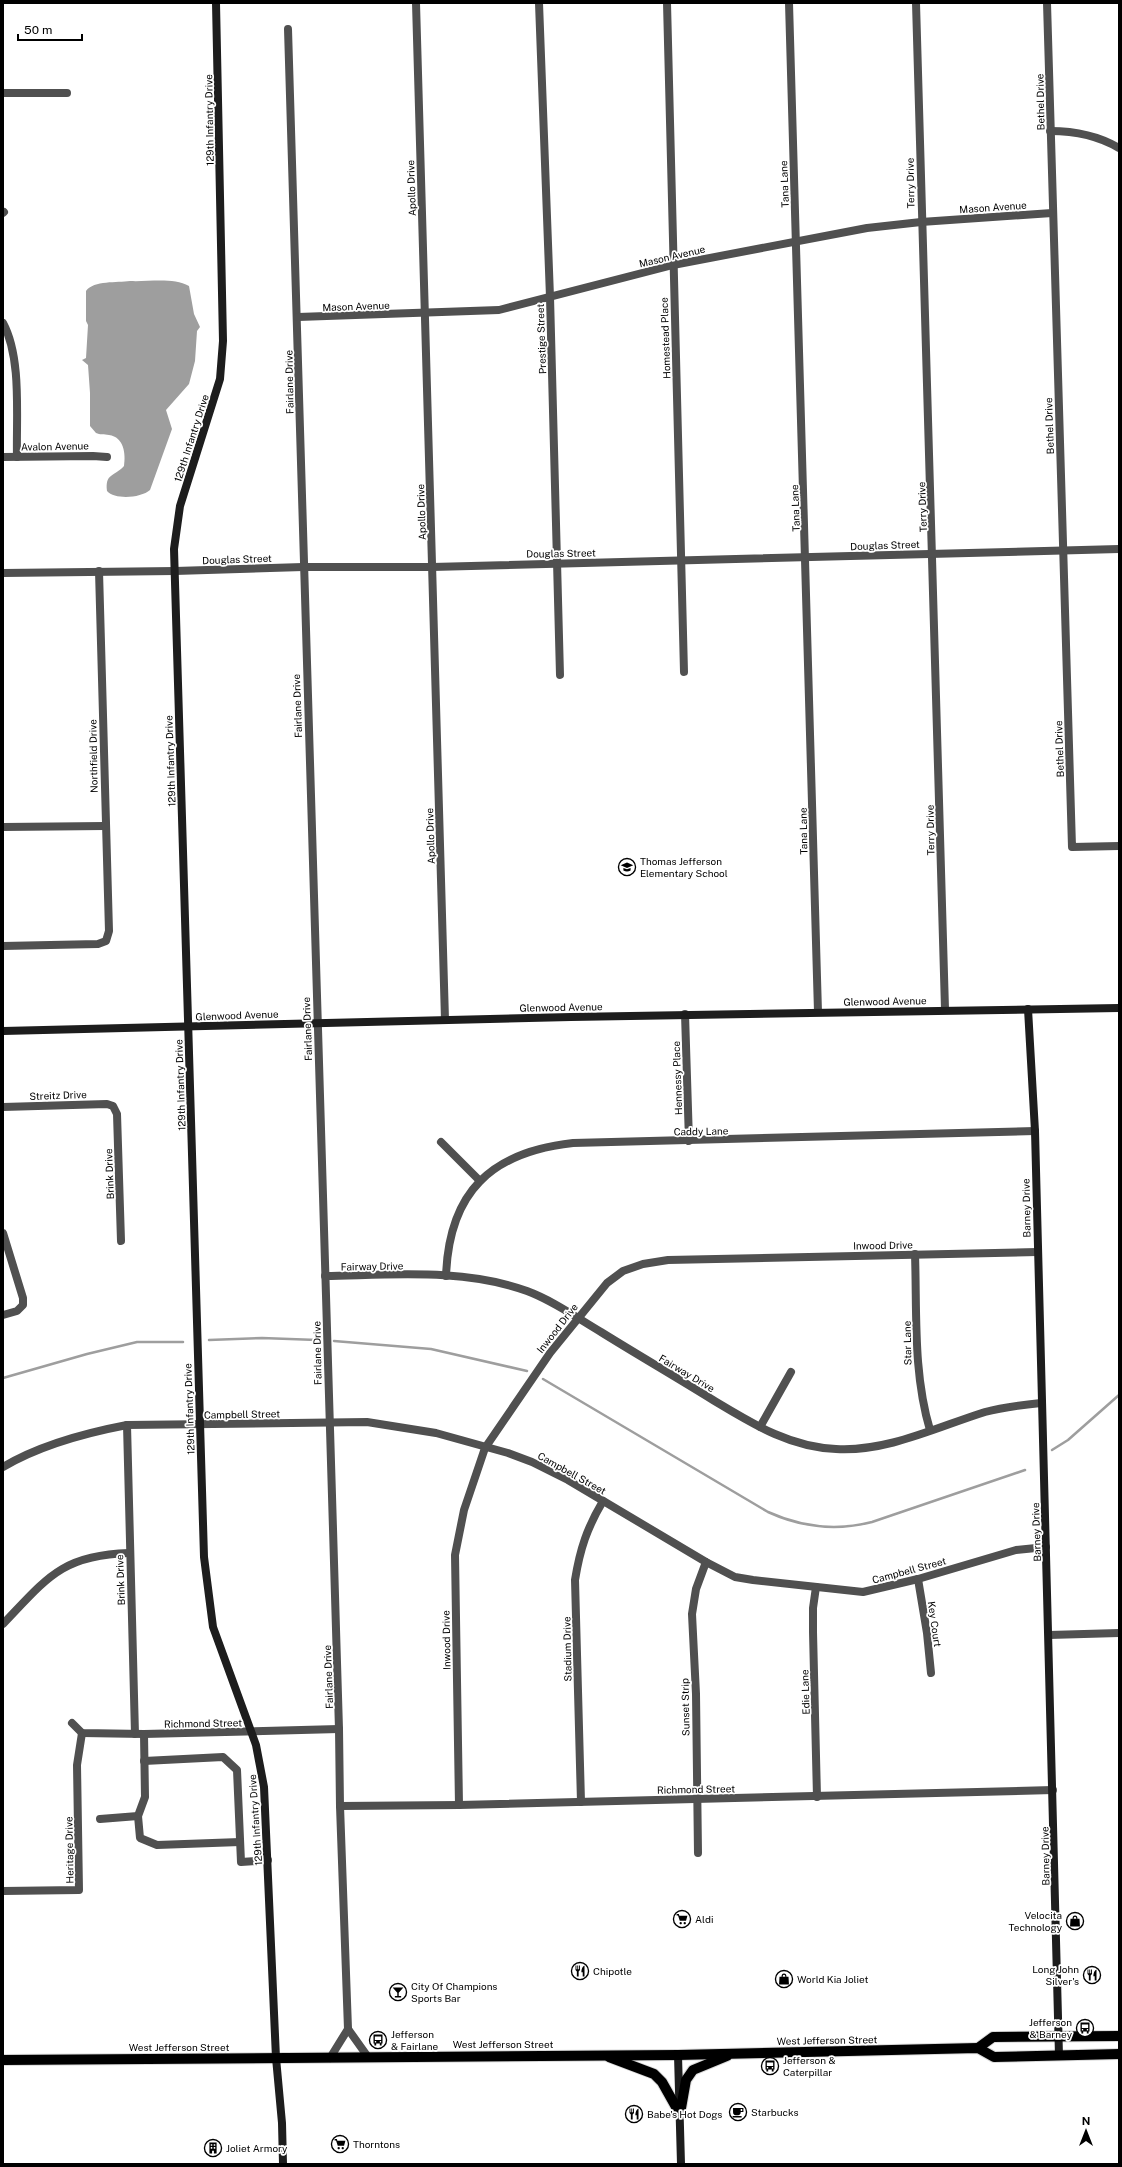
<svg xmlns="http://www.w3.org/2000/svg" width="1122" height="2167" viewBox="0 0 1122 2167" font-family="'Public Sans',sans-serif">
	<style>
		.water { fill: #9e9e9e }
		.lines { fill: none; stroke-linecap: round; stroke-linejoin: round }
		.stream { stroke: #9e9e9e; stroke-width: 2.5 }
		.primary-casing { stroke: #dbdbdb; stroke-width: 12 }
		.street { stroke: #505050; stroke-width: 8 }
		.secondary { stroke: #1d1d1d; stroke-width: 8 }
		.primary { stroke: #000; stroke-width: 10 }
		.labels { text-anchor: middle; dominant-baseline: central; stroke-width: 3.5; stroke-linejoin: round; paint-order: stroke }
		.street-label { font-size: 10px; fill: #000; stroke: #fff }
		.poi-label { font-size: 10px; fill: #000; stroke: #fff; text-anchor: start }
	</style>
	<rect width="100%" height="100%" fill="#fff"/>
	<path class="water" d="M130,281C148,282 173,277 189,286L194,314L200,327L197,331L195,361L189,384L166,410L172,429L150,490C141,498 115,500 107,491C105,473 114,477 124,466C126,454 124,437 109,435C104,434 100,435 96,433L90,426V393L88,365L82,360L86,358L88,325L86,321V291C94,280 117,283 130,281Z"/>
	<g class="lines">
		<g class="stream">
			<polyline points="209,1340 262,1338 317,1340"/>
			<polyline points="334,1341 431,1349 527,1371"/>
			<polyline points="3,1378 87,1354 137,1342 183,1342"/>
			<path d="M543,1379L768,1512C801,1527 837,1531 872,1522L1025,1470"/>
			<polyline points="1052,1450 1068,1440 1119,1395"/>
		</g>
		<g class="primary-casing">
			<g id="primary">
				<polyline points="978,2048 993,2037 1119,2036"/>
				<polyline points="609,2057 654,2074 662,2082 680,2114"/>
				<polyline points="3,2060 678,2055 978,2048 994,2057 1119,2054"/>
				<polyline points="680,2114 686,2080 693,2070 727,2056"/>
			</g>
		</g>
		<g class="street">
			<polyline points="416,3 445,1020"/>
			<polyline points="539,3 550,297 560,675"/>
			<polyline points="667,3 684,672"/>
			<polyline points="789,3 818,1012"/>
			<polyline points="916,3 945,1009"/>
			<polyline points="1047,3 1072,847 1119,846"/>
			<polyline points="288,29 339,1729 340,1806 348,2029 368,2057"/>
			<polyline points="3,93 67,93"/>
			<path d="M1050,131C1075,131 1097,135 1119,148"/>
			<polyline points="3,213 4,212"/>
			<polyline points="298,317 499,310 673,265 867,228 921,222 1052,213"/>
			<path d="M3,323C22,358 16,417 17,457"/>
			<polyline points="3,457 93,456 107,457"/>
			<polyline points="3,573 175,571 303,567 432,567 1119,549"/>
			<polyline points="3,827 105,826"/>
			<polyline points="3,946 98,944 106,941 109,931 99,571"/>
			<polyline points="685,1014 689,1141"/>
			<polyline points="3,1107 107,1104 113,1106 117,1114 121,1241"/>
			<polyline points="441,1142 480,1181"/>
			<polyline points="3,1233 23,1298 23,1305 17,1311 3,1315"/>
			<path d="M915,1254C917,1313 913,1373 930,1430"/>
			<path d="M325,1276C392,1275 464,1268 527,1291C554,1301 577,1318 601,1332C638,1355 676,1377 713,1400C753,1424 789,1447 836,1449C887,1452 937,1427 985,1412C1004,1407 1022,1405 1041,1403"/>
			<path d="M446,1276C449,1192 491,1152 573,1143L1035,1131"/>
			<polyline points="127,1425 135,1734"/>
			<polyline points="760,1427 791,1372"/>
			<path d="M3,1467C40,1445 85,1433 127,1425L367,1422L436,1433L508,1453L532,1462L568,1480L706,1562L735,1577L753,1580L863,1592L918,1579L1016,1550L1046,1547"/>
			<polyline points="918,1579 927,1633 931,1673"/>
			<polyline points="816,1587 813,1608 813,1632 817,1797"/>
			<path d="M3,1624C47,1578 62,1555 129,1553"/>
			<polyline points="1049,1635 1119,1633"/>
			<polyline points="72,1723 82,1733 144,1734 339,1729"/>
			<polyline points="144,1761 223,1757 237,1770 241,1862 268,1860"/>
			<path d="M581,1802L575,1580C580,1549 587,1528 603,1501"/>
			<polyline points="459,1805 455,1555 464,1510 485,1448 550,1353 607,1283 623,1271 643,1264 668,1260 1037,1252"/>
			<polyline points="340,1806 459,1805 1053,1790"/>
			<polyline points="138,1816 140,1838 157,1845 240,1842"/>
			<polyline points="100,1819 138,1816 145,1797 144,1734"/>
			<polyline points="698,1853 696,1694 692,1614 696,1589 706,1562"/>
			<polyline points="3,1891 79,1890 77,1765 82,1733"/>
			<polyline points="330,2058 348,2029"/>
		</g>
		<g class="secondary">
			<polyline points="216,3 223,341 220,379 180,506 174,549 204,1557 213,1627 256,1745 264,1787 276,2058 282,2123 283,2164"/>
			<polyline points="1028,1009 1035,1131 1059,2056"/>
			<polyline points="3,1031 571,1017 1119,1008"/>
			<polyline points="678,2055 681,2164"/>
		</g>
		<use href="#primary" class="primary"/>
	</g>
	<defs>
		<g id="school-ring" transform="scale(0.9)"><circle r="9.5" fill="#fff" stroke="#000" stroke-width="1.5"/><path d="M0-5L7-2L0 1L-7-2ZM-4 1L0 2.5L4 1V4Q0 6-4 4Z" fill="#000"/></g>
		<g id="supermarket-ring" transform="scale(0.9)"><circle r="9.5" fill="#fff" stroke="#000" stroke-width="1.5"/><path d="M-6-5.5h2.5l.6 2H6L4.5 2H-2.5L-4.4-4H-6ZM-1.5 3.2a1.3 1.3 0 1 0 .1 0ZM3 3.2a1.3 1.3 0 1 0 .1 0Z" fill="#000"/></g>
		<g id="shop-ring" transform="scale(0.9)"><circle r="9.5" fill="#fff" stroke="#000" stroke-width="1.5"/><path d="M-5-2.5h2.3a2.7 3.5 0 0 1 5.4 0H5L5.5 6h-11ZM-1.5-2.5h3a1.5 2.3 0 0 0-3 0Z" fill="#000"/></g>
		<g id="restaurant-ring" transform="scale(0.9)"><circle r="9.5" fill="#fff" stroke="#000" stroke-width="1.5"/><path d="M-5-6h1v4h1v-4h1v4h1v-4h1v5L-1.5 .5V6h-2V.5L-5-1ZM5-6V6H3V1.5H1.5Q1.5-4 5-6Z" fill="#000"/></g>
		<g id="bar-ring" transform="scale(0.9)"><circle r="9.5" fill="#fff" stroke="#000" stroke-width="1.5"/><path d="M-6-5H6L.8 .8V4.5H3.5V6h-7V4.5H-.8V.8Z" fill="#000"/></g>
		<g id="bus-ring" transform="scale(0.9)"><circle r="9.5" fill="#fff" stroke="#000" stroke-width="1.5"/><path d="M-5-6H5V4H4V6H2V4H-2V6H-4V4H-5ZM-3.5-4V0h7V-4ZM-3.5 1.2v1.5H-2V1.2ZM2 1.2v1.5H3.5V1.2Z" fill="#000"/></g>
		<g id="cafe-ring" transform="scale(0.9)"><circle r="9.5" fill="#fff" stroke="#000" stroke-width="1.5"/><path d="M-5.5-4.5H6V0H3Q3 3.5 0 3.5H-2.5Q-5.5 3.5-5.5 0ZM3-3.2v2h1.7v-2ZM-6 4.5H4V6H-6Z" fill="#000"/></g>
		<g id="building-ring" transform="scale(0.9)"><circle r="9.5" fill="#fff" stroke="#000" stroke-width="1.5"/><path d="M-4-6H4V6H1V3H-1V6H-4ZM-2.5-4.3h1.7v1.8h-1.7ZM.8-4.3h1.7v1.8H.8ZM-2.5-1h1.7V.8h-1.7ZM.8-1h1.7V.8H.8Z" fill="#000"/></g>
	</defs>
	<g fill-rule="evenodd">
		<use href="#school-ring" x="627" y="867"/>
		<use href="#supermarket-ring" x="682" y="1919"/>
		<use href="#shop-ring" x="1075" y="1921"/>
		<use href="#restaurant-ring" x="580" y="1971"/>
		<use href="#restaurant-ring" x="1092" y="1975"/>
		<use href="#shop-ring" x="784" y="1979"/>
		<use href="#bar-ring" x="398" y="1992"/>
		<use href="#bus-ring" x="1085" y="2028"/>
		<use href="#bus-ring" x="378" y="2040"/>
		<use href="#bus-ring" x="770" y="2066"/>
		<use href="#cafe-ring" x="738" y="2112"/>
		<use href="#restaurant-ring" x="634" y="2114"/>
		<use href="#supermarket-ring" x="340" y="2144"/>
		<use href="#building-ring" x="213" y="2148"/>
	</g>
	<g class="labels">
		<g class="street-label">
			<text transform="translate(1040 102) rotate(-91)">Bethel Drive</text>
			<text transform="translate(209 120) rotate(-91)">129th Infantry Drive</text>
			<text transform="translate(910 183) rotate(-91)">Terry Drive</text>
			<text transform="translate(784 184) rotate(-92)">Tana Lane</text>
			<text transform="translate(411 188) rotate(-92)">Apollo Drive</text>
			<text transform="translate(993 207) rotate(-4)">Mason Avenue</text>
			<text transform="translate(672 256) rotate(-13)">Mason Avenue</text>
			<text transform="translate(356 306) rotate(-2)">Mason Avenue</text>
			<text transform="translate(665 338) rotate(-92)">Homestead Place</text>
			<text transform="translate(541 339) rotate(-92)">Prestige Street</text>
			<text transform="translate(289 382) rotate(-91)">Fairlane Drive</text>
			<text transform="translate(1049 426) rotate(-92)">Bethel Drive</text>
			<text transform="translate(191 438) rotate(-72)">129th Infantry Drive</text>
			<text transform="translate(55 446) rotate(-1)">Avalon Avenue</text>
			<text transform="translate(922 507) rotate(-92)">Terry Drive</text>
			<text transform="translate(795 508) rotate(-92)">Tana Lane</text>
			<text transform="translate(421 512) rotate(-92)">Apollo Drive</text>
			<text transform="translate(885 545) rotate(-2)">Douglas Street</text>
			<text transform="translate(561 553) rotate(-1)">Douglas Street</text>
			<text transform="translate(237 559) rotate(-2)">Douglas Street</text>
			<text transform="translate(297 706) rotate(-92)">Fairlane Drive</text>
			<text transform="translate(1059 749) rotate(-92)">Bethel Drive</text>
			<text transform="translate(93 756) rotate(-91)">Northfield Drive</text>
			<text transform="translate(170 761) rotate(-92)">129th Infantry Drive</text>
			<text transform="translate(930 830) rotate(-91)">Terry Drive</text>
			<text transform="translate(803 831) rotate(-91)">Tana Lane</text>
			<text transform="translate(430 836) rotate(-92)">Apollo Drive</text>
			<text transform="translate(885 1001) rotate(-1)">Glenwood Avenue</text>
			<text transform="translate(561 1007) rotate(-1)">Glenwood Avenue</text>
			<text transform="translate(237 1015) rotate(-2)">Glenwood Avenue</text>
			<text transform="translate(307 1029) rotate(-92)">Fairlane Drive</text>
			<text transform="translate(677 1078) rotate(-92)">Hennessy Place</text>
			<text transform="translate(180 1085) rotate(-92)">129th Infantry Drive</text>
			<text transform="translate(58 1095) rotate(-2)">Streitz Drive</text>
			<text transform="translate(701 1131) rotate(-1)">Caddy Lane</text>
			<text transform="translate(109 1174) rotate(-92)">Brink Drive</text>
			<text transform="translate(1026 1208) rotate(-91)">Barney Drive</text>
			<text transform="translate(883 1245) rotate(-1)">Inwood Drive</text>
			<text transform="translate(372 1266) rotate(-1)">Fairway Drive</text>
			<text transform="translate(557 1328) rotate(-52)">Inwood Drive</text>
			<text transform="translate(907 1343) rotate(-91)">Star Lane</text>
			<text transform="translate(317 1353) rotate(-91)">Fairlane Drive</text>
			<text transform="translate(687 1373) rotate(31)">Fairway Drive</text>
			<text transform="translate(189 1409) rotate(-92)">129th Infantry Drive</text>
			<text transform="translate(242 1414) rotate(-1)">Campbell Street</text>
			<text transform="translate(572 1473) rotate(29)">Campbell Street</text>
			<text transform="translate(1036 1532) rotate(-92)">Barney Drive</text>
			<text transform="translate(909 1570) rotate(-15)">Campbell Street</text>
			<text transform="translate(120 1580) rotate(-92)">Brink Drive</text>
			<text transform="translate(935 1624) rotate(82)">Key Court</text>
			<text transform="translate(446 1640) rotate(-91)">Inwood Drive</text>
			<text transform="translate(567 1649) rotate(-91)">Stadium Drive</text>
			<text transform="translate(328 1677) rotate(-92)">Fairlane Drive</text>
			<text transform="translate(805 1692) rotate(-92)">Edie Lane</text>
			<text transform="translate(685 1707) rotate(-91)">Sunset Strip</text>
			<text transform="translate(203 1723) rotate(-1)">Richmond Street</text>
			<text transform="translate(696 1789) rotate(-1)">Richmond Street</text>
			<text transform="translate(255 1820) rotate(-94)">129th Infantry Drive</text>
			<text transform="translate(69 1850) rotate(-91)">Heritage Drive</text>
			<text transform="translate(1045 1856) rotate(-91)">Barney Drive</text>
			<text transform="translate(827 2040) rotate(-1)">West Jefferson Street</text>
			<text x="503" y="2044">West Jefferson Street</text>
			<text x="179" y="2047">West Jefferson Street</text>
		</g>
		<g class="poi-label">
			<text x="640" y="861">Thomas Jefferson<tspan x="640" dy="12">Elementary School</tspan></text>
			<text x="1062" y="1915" text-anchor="end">Velocita<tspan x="1062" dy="12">Technology</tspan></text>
			<text x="695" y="1919">Aldi</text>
			<text x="1079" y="1969" text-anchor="end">Long John<tspan x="1079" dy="12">Silver's</tspan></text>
			<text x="593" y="1971">Chipotle</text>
			<text x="797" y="1979">World Kia Joliet</text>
			<text x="411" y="1986">City Of Champions<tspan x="411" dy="12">Sports Bar</tspan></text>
			<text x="1072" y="2022" text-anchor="end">Jefferson<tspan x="1072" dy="12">&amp; Barney</tspan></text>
			<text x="391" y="2034">Jefferson<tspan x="391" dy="12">&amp; Fairlane</tspan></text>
			<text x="783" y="2060">Jefferson &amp;<tspan x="783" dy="12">Caterpillar</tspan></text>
			<text x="751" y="2112">Starbucks</text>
			<text x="647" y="2114">Babe's Hot Dogs</text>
			<text x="353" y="2144">Thorntons</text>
			<text x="226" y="2148">Joliet Armory</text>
		</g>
	</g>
	<rect width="1122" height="2167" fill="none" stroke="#000000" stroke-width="8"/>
	<g transform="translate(1086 2131)" stroke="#ffffff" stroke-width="3" paint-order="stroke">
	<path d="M0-3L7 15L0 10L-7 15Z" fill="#000000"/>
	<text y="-6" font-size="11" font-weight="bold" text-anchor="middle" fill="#000000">N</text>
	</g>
	<path d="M18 34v6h64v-6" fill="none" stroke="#000000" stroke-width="2"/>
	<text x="24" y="34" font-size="12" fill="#000000" stroke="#ffffff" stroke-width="3" paint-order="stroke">50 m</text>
</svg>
